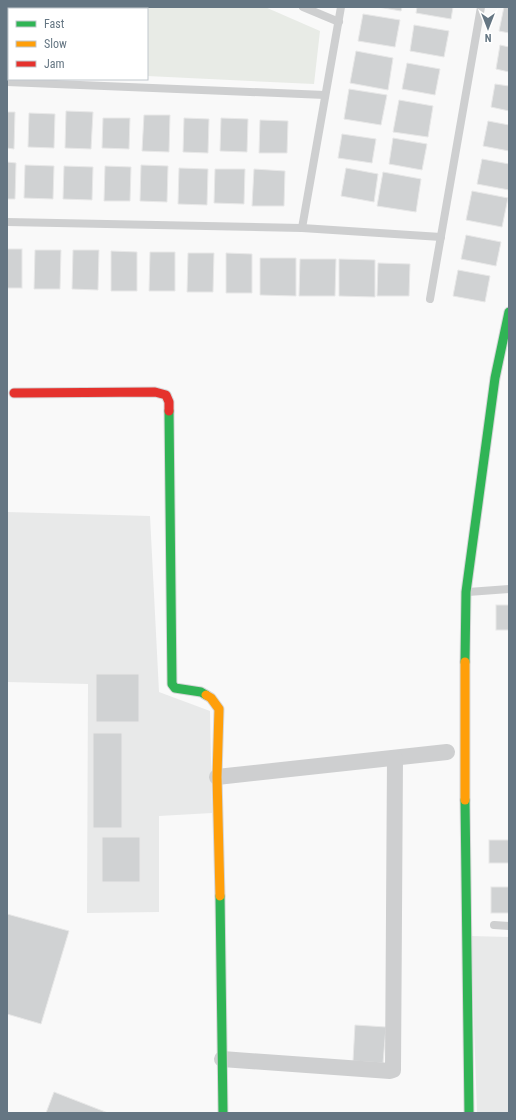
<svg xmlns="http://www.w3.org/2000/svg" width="516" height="1120" viewBox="0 0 516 1120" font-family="'Roboto Condensed',sans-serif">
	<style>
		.built { fill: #e8e9e9 }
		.green { fill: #e8ebe6 }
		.building { fill: #d0d2d3; stroke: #e8e8e8 }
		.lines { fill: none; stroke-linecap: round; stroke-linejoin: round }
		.fast-casing { stroke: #d5d6d7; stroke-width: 11 }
		.slow-casing { stroke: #d5d6d7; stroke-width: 11 }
		.jam-casing { stroke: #d5d6d7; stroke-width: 11 }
		.lane { stroke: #cecfd0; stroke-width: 8 }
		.street { stroke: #cecfd0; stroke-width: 16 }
		.fast { stroke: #30b455; stroke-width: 9 }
		.slow { stroke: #ff9f0a; stroke-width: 9 }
		.jam { stroke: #e5322d; stroke-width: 9 }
	</style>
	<rect width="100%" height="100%" fill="#f9f9f9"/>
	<g class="built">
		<polygon points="7,512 150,516 159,692 210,711 212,813 159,816 159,912 87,913 88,684 7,682"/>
		<polygon points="471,936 509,937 509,1113 477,1113"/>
	</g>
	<polygon class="green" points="51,7 265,7 320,31 314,84 147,76 147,9 50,9"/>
	<g class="building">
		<polygon points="7,7 38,7 38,9 9,9 9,21 7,21"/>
		<polygon points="378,7 402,7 401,11"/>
		<polygon points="417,7 453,7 451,19 416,13"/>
		<polygon points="504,7 509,7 509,33 499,31"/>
		<polygon points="363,14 400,20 395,47 358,41"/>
		<polygon points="414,25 449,31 444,57 410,51"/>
		<polygon points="7,33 9,33 9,60 7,59"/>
		<polygon points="500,45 509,47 509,72 496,69"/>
		<polygon points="356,51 393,58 388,90 350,83"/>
		<polygon points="407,63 440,69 435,95 402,89"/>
		<polygon points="495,84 509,86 509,111 491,107"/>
		<polygon points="349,89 387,95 381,125 344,119"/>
		<polygon points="399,100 433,106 428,137 393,132"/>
		<polygon points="66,111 93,112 91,149 65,148"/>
		<polygon points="7,112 15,112 14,149 7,148"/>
		<polygon points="29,113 55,114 54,148 28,147"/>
		<polygon points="144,115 170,115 169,152 142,151"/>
		<polygon points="103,118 130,118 129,149 102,148"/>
		<polygon points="184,118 209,119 208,153 183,152"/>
		<polygon points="221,118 248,119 247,152 220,151"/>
		<polygon points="260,120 288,121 287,153 259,153"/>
		<polygon points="488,121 509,125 509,151 483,146"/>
		<polygon points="342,134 376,139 372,163 338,158"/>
		<polygon points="393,138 427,144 422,170 389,164"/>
		<polygon points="482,159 509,164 509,190 477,184"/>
		<polygon points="7,162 16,163 15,199 7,199"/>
		<polygon points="25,165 54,166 53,199 24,198"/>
		<polygon points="141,165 168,166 167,202 140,201"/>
		<polygon points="64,166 93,167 92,200 63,199"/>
		<polygon points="105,166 131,167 130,201 104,201"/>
		<polygon points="179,168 208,169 207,205 178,204"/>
		<polygon points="346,168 378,174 374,202 341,196"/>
		<polygon points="215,169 245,169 244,204 214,203"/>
		<polygon points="254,169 285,171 284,206 252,206"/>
		<polygon points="383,172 421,179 416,212 377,206"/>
		<polygon points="472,191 508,198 502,227 466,220"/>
		<polygon points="466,235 501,242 496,266 461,259"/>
		<rect x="7" y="249" width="15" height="39"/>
		<polygon points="35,250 61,250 60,289 34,289"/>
		<polygon points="73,250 99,250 98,290 72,289"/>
		<polygon points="111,251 137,252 137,291 111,291"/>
		<polygon points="150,252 175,252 175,291 149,291"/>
		<polygon points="188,253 214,253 213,292 187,292"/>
		<polygon points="226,253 252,254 252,293 226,293"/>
		<polygon points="260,258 296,258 296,296 260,295"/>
		<polygon points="300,259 336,259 335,296 299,296"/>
		<polygon points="339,259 375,260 375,297 339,296"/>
		<polygon points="378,263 410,264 409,296 377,296"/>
		<polygon points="458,270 490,276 485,302 453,296"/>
		<rect x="496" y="605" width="13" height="25"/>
		<rect x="96" y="674" width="43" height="48"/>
		<rect x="93" y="733" width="29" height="95"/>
		<rect x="102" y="837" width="38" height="45"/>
		<rect x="489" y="840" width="20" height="23"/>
		<rect x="491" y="887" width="18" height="26"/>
		<polygon points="7,914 69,931 41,1024 7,1014"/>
		<polygon points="355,1025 386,1027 383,1063 353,1061"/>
		<polygon points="54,1092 108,1113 46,1113"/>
	</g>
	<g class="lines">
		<g class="fast-casing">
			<g id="fast">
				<polyline points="169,411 172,684 175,688 201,692 206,695"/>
				<polyline points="465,662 466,592 495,378 509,312"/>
				<polyline points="465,800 469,1113"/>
				<polyline points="220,896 223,1113"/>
			</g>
		</g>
		<g class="slow-casing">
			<g id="slow">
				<polyline points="206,695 211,698 219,709 217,777 220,896"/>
				<polyline points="465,800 465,662"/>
			</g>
		</g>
		<g class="jam-casing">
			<polyline id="jam" points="14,393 155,392 166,395 169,402 169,411"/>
		</g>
		<g class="lane">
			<polyline points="303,7 339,22"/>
			<polyline points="7,82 325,95"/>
			<polyline points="7,222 302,228 441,237"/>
			<polyline points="302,228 341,7"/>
			<polyline points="430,299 481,7"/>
			<polyline points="468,592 509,589"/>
			<polyline points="494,925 509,926"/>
		</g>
		<g class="street">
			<polyline points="217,777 447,752"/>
			<polyline points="222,1059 390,1071 393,1070 395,758"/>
		</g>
		<use href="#fast" class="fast"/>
		<use href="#slow" class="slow"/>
		<use href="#jam" class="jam"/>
	</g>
	<rect width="516" height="1120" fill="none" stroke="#657683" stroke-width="16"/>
	<rect x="8" y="8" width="140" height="72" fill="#ffffff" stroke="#c1c8cd"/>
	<rect x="16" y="21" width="20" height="6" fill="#30b455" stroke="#c1c8cd"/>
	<text x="44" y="28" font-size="12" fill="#657683">Fast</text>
	<rect x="16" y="41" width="20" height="6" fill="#ff9f0a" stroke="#c1c8cd"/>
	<text x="44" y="48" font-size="12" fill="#657683">Slow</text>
	<rect x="16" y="61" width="20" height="6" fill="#e5322d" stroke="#c1c8cd"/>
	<text x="44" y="68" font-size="12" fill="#657683">Jam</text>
	<g transform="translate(488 28) rotate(180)" stroke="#ffffff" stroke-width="3" paint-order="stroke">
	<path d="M0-3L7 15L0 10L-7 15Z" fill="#657683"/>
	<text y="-6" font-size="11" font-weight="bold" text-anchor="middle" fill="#657683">N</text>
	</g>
</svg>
